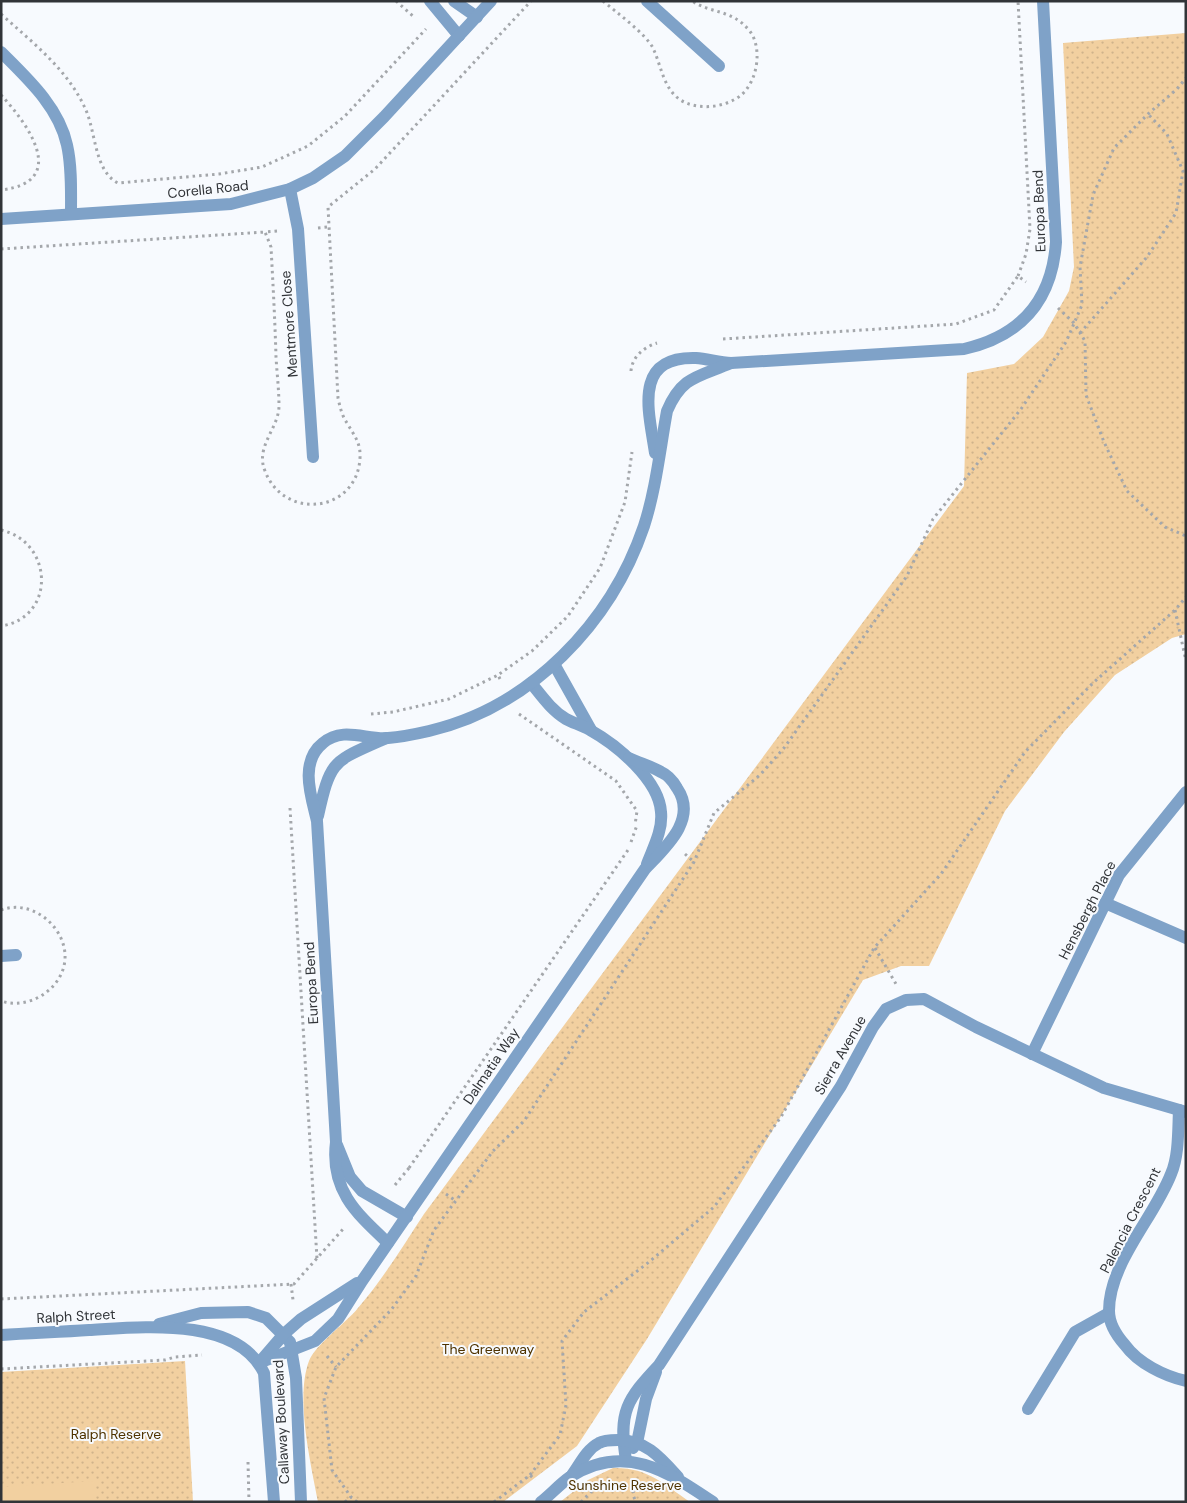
<svg xmlns="http://www.w3.org/2000/svg" width="1187" height="1503" viewBox="0 0 1187 1503" font-family="'DM Sans',sans-serif">
	<style>
		.park { fill: url(#park-dots) }
		.garden { fill: #f2d0a0 }
		.lines { fill: none; stroke-linecap: round; stroke-linejoin: round }
		.path { stroke: #a4a7ab; stroke-width: 3; stroke-dasharray: 2.5 4; stroke-linecap: butt }
		.service { stroke: #7fa2c8; stroke-width: 12 }
		.minor { stroke: #7fa2c8; stroke-width: 12 }
		.labels { text-anchor: middle; dominant-baseline: central; stroke-width: 4; stroke-linejoin: round; paint-order: stroke }
		.street-label { font-size: 14px; fill: #313438; stroke: #f7fafe }
		.park-label { font-size: 14px; fill: #4f3300; stroke: #f7fafe }
	</style>
	<defs>
		<pattern id="park-dots" width="8" height="8" patternUnits="userSpaceOnUse" patternTransform="scale(1.25)"><rect width="8" height="8" fill="#f2d0a0"/><path d="M2 2h.1M6 6h.1" fill="none" stroke="#d0b38b" stroke-width="1.8" stroke-linecap="round"/></pattern>
	</defs>
	<rect width="100%" height="100%" fill="#f7fafe"/>
	<g class="park">
		<path d="M1186,33V634L1172,638L1115,675L1064,732L1005,811L929,966H901L863,980L647,1339L577,1446L503,1502H318C311,1464 295,1398 309,1361C315,1345 346,1323 358,1308C383,1279 403,1246 424,1214L964,486L967,373L1014,364L1043,337L1069,291L1074,267L1063,43Z"/>
		<polygon points="185,1361 193,1502 1,1502 1,1372"/>
		<path d="M613,1468C647,1467 664,1484 690,1502H560L588,1480Z"/>
	</g>
	<polygon class="garden" points="94,1481 95,1502 1,1502 1,1487"/>
	<g class="lines">
		<g class="path">
			<polyline points="396,1 414,17"/>
			<path d="M603,1C617,13 645,33 653,48C661,65 663,87 679,99C696,111 724,108 740,96C758,82 763,47 749,30C731,9 712,14 692,1"/>
			<path d="M1,14C33,43 67,69 85,108C96,131 94,171 118,183L219,174L262,167L308,146L345,116L426,29"/>
			<path d="M1,95C28,124 70,182 1,190"/>
			<polyline points="318,228 328,227"/>
			<path d="M277,231L265,232L271,247C273,284 275,321 276,357C277,374 279,390 279,407C278,429 255,447 265,471C284,521 357,513 360,458C361,443 354,435 347,423C342,416 340,407 338,398L328,207L375,169L531,1"/>
			<polyline points="1,249 265,232"/>
			<polyline points="1018,276 1026,254 1030,229 1018,1"/>
			<polyline points="1058,308 1074,323 1085,341 1086,395 1104,442 1127,491 1165,527 1186,536"/>
			<polyline points="1080,333 1147,257 1176,213 1183,171 1167,134 1148,114"/>
			<polyline points="723,339 956,324 994,310 1018,276 1026,282"/>
			<path d="M631,371C632,357 644,347 657,343"/>
			<path d="M1,530C54,542 56,618 1,626"/>
			<polyline points="1175,610 1186,661"/>
			<polyline points="500,679 498,675 532,651 568,616 600,568 625,502 632,452"/>
			<polyline points="371,714 393,712 449,699 498,675"/>
			<polyline points="519,714 616,781 637,811 635,825"/>
			<polyline points="290,808 317,1259"/>
			<polyline points="631,842 637,825"/>
			<polyline points="685,854 694,862"/>
			<path d="M1,910C30,899 63,924 65,954C67,986 31,1011 1,1001"/>
			<polyline points="875,948 896,984"/>
			<polyline points="409,1168 628,850"/>
			<polyline points="395,1185 409,1168 412,1170"/>
			<polyline points="446,1194 456,1201"/>
			<polyline points="291,1284 293,1300"/>
			<polyline points="1,1299 294,1284 344,1228"/>
			<polyline points="327,1356 336,1367"/>
			<polyline points="1,1369 165,1360 175,1357 202,1355"/>
			<polyline points="248,1462 249,1502"/>
			<polyline points="530,1475 560,1435 566,1405 562,1341 584,1312 649,1262 714,1207 781,1117 874,948 941,874 1025,752 1093,683 1175,610 1186,597"/>
			<polyline points="634,1484 633,1495 636,1502"/>
			<polyline points="345,1502 351,1497"/>
			<polyline points="357,1502 351,1497 332,1470 324,1398 336,1367 391,1310 416,1276 434,1230 493,1151 524,1121 694,862 714,813 760,775 784,748 907,576 933,519 1021,409 1066,342 1082,305 1080,267 1093,195 1114,148 1148,114 1177,89 1186,78"/>
			<polyline points="494,1502 530,1475 535,1480"/>
			<polyline points="581,1502 593,1490"/>
		</g>
		<polyline class="service" points="1105,903 1186,938"/>
		<g class="minor">
			<polyline points="430,1 459,36"/>
			<polyline points="454,1 477,17"/>
			<polyline points="647,1 719,66"/>
			<path d="M1,52C27,78 59,107 67,145C72,167 71,192 71,214"/>
			<polyline points="290,189 298,229 313,457"/>
			<polyline points="1,219 231,204 290,189 313,178 345,156 384,117 491,1"/>
			<path d="M655,453C649,412 632,356 696,358C707,359 719,362 731,363L964,349C1021,336 1052,301 1056,242L1043,1"/>
			<polyline points="554,664 591,730"/>
			<path d="M531,683C541,695 551,710 566,719C573,723 582,725 590,730C617,745 659,780 661,812C663,830 653,848 647,864"/>
			<path d="M318,816C331,757 334,762 386,738"/>
			<polyline points="1,956 16,955"/>
			<polyline points="1032,1054 1119,875 1186,792"/>
			<path d="M1179,1110C1178,1130 1179,1156 1171,1174C1154,1218 1109,1263 1109,1311C1109,1324 1117,1336 1125,1345C1138,1363 1164,1376 1186,1381"/>
			<polyline points="337,1145 350,1177 362,1191 407,1217"/>
			<path d="M388,1243C356,1213 330,1190 336,1142L317,821C311,796 299,762 323,743C343,726 366,740 388,738C402,737 416,734 429,731C531,707 611,623 644,526C656,489 660,449 667,411C682,376 698,377 731,363"/>
			<polyline points="159,1324 201,1313 248,1312 266,1318 290,1342 296,1378 301,1502"/>
			<path d="M1,1335C30,1333 60,1332 89,1330C141,1327 237,1316 264,1373L274,1502"/>
			<path d="M259,1363L315,1341L338,1319L362,1281L645,869C666,847 698,819 677,788C673,781 668,775 661,772C651,766 639,763 629,758"/>
			<polyline points="259,1363 284,1334 301,1319 357,1283"/>
			<polyline points="1028,1409 1075,1332 1109,1313"/>
			<polyline points="633,1448 638,1438 646,1399 656,1372"/>
			<path d="M626,1460C618,1412 627,1399 659,1365L841,1086L873,1027L886,1009L906,1000L924,999L976,1027L1104,1088L1186,1112"/>
			<path d="M572,1475C580,1464 587,1449 599,1443C604,1440 612,1440 618,1440C646,1440 660,1457 678,1477"/>
			<path d="M541,1502C551,1494 560,1484 570,1477C624,1442 667,1471 713,1502"/>
		</g>
	</g>
	<g class="labels">
		<g class="street-label">
			<text transform="translate(208 189) rotate(-6)">Corella Road</text>
			<text transform="translate(1039 211) rotate(-92)">Europa Bend</text>
			<text transform="translate(289 324) rotate(-94)">Mentmore Close</text>
			<text transform="translate(1087 910) rotate(-63)">Hensbergh Place</text>
			<text transform="translate(311 983) rotate(-93)">Europa Bend</text>
			<text transform="translate(840 1055) rotate(-60)">Sierra Avenue</text>
			<text transform="translate(491 1066) rotate(-56)">Dalmatia Way</text>
			<text transform="translate(1130 1220) rotate(-63)">Palencia Crescent</text>
			<text transform="translate(76 1316) rotate(-3)">Ralph Street</text>
			<text transform="translate(281 1422) rotate(-93)">Callaway Boulevard</text>
		</g>
		<g class="park-label">
			<text x="488" y="1349">The Greenway</text>
			<text x="116" y="1434">Ralph Reserve</text>
			<text x="625" y="1485">Sunshine Reserve</text>
		</g>
	</g>
	<rect width="1187" height="1503" fill="none" stroke="#313438" stroke-width="5"/>
</svg>
